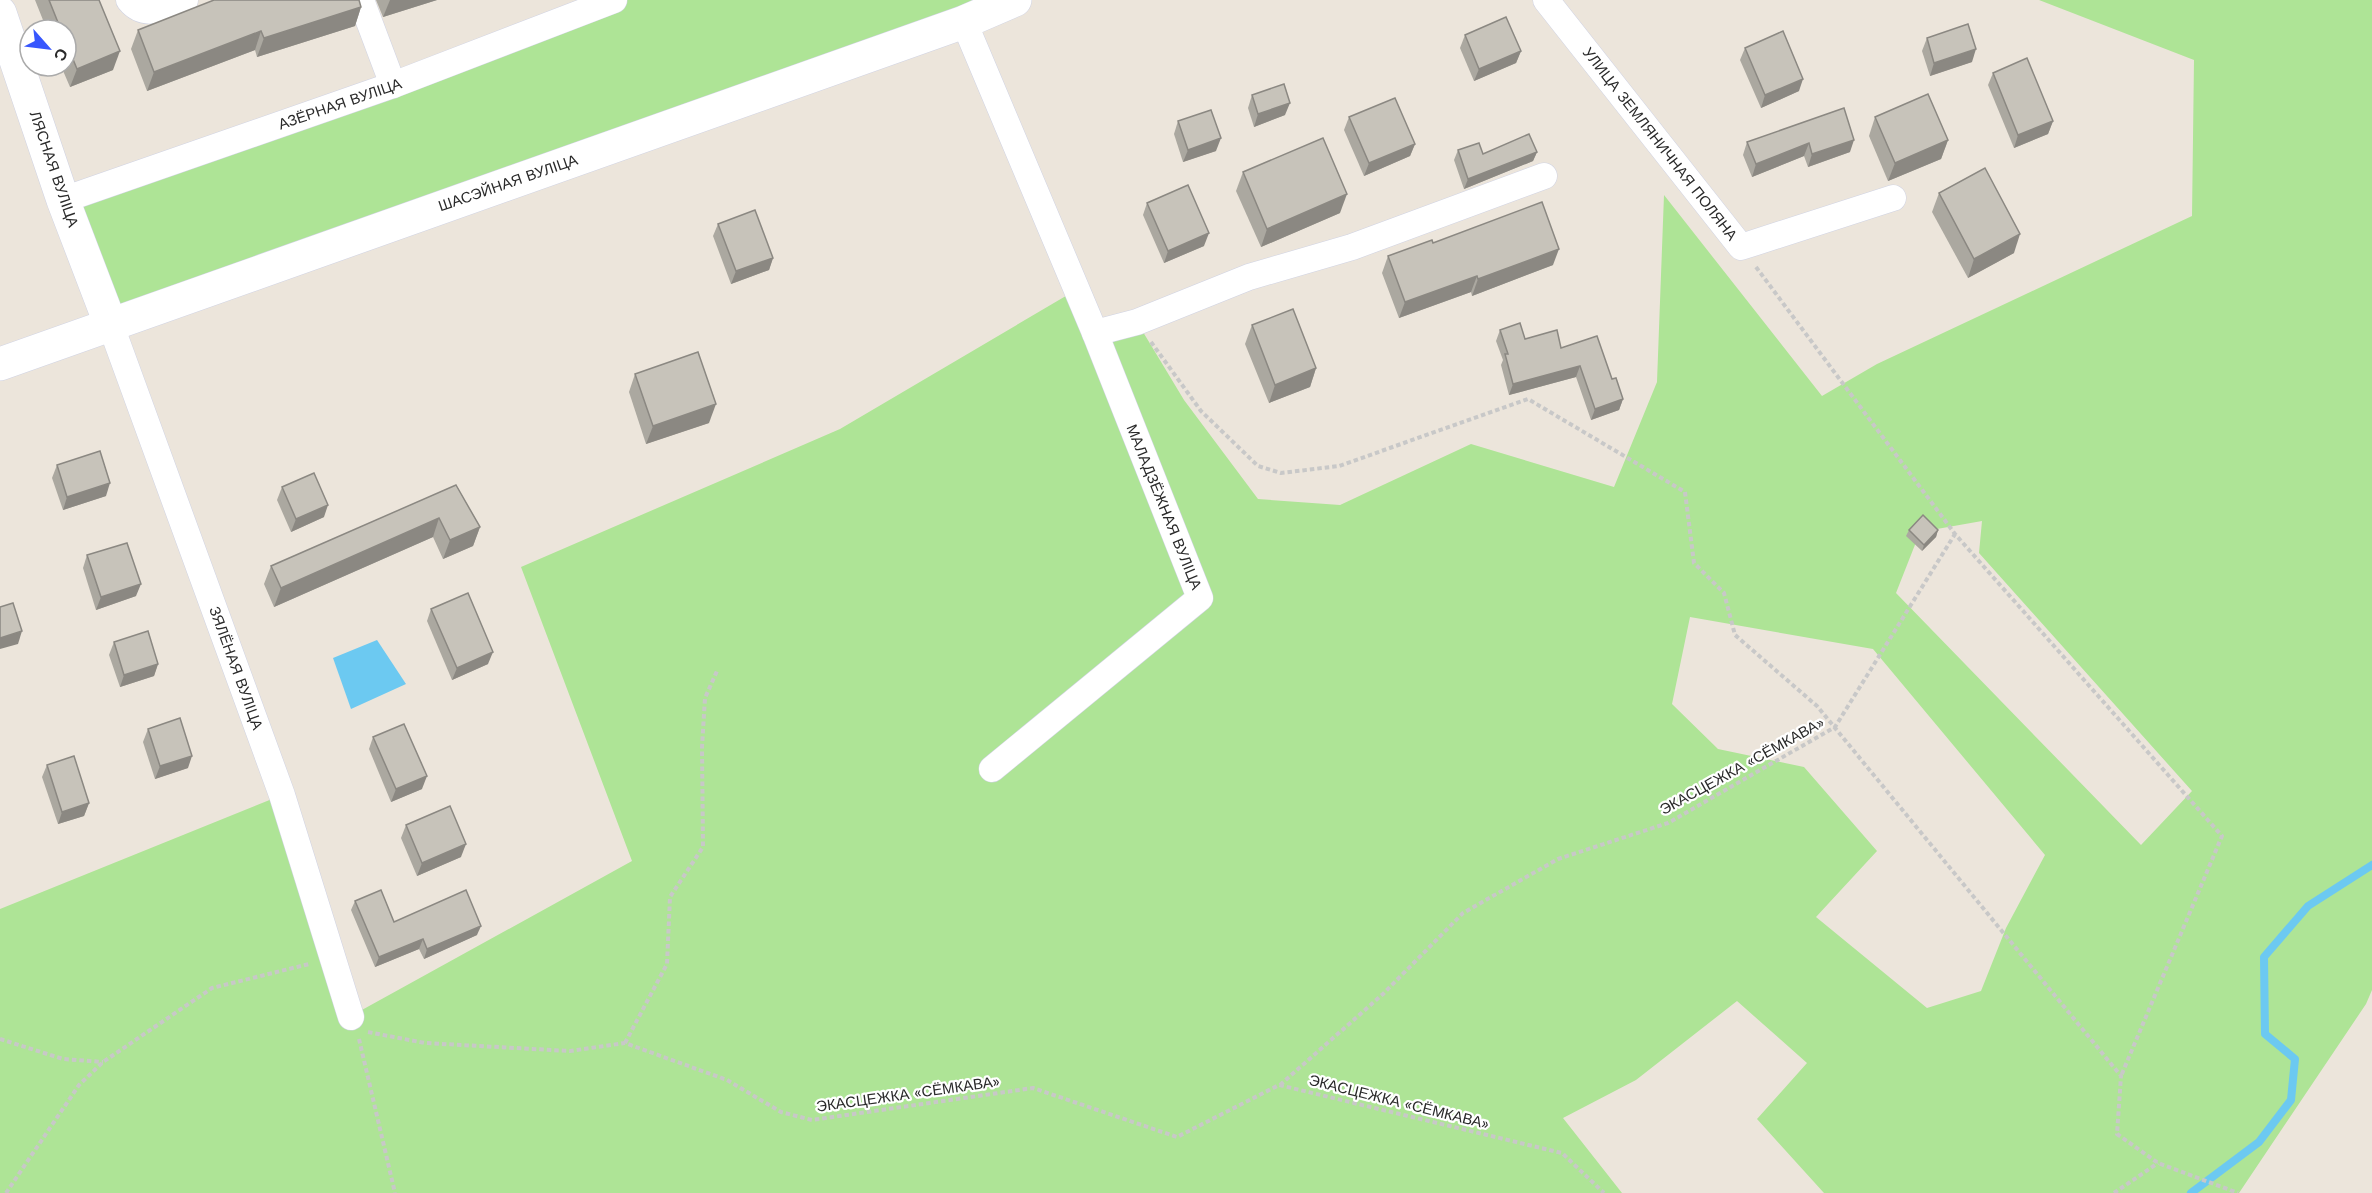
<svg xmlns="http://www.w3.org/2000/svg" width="2372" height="1193" viewBox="0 0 2372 1193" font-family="'Work Sans',sans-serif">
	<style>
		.green { fill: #aee496; fill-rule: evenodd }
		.water { fill: #6cc9f1 }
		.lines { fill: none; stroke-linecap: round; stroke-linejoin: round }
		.stream { stroke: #6cc9f1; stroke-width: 8 }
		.minor-casing { stroke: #d0d3e3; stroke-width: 27 }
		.secondary-casing { stroke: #d0d3e3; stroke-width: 34 }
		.path { stroke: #c8c8c8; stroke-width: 4; stroke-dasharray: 4.5 3; stroke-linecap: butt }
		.minor { stroke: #fff; stroke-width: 26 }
		.secondary { stroke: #fff; stroke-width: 33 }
		.wall { fill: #aba8a0 }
		.shaded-wall { fill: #8b8882 }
		.building { fill: #c7c3ba; stroke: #8b8882; stroke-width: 1.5 }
		.labels { text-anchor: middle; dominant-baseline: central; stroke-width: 4.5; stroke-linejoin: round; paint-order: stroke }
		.street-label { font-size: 15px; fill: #2a2a2a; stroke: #fff }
	</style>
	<rect width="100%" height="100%" fill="#ece5db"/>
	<g class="green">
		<polygon points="614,0 1004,0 110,323 63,200"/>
		<path d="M2039,0H2372V990L2366,1004L2239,1193H1824L1757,1119L1807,1063L1737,1001L1636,1080L1563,1118L1622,1193H0V909L282,795L351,1016L632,861L521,567L840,429L1076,290L1095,333L1137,322L1184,400L1258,499L1340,505L1471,444L1614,487L1657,382L1664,195L1822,396L1877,364L2192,216L2194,60ZM1982,521L1979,553L2192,791L2141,845L1896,593L1920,532ZM1690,617L1873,649L2045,855L2006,928L1981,991L1927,1008L1816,917L1877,851L1804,767L1718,749L1672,704Z"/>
	</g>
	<polygon class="water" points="377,640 406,684 351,709 333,658"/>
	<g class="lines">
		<polyline class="stream" points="2191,1193 2259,1142 2291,1100 2295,1059 2265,1034 2264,957 2308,906 2372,865"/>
		<g class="minor-casing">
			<g id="minor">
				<path d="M129,0C145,20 165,7 185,0"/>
				<polyline points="361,0 393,85"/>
				<polyline points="1546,0 1741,247 1893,198"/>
				<polyline points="964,22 1095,333 1200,598 992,769"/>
				<polyline points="63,200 393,85 614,0"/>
				<polyline points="110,323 282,795 351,1017"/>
				<polyline points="1095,333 1137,322 1249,277 1352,247 1544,176"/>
			</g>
		</g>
		<g class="secondary-casing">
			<g id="secondary">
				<polyline points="0,13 63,200 110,323"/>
				<polyline points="0,364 964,22 1015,0"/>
			</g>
		</g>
		<g class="path">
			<polyline points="1756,267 1955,534 2222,836 2121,1076"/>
			<polyline points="1151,342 1201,411 1258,466 1281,473 1339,466 1528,399 1685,492 1694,563 1724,593 1735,635 1817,706 2121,1076 2117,1134 2158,1163 2238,1193"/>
			<polyline points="368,1032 425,1043 570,1051 625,1043 727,1080 781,1112 812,1120 1033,1088 1177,1137 1279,1085 1562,1153 1604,1193"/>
			<polyline points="0,1039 63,1059 103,1062"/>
			<polyline points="359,1039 395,1193"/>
			<polyline points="625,1043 667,964 670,897 703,847 702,747 705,698 717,671"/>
			<polyline points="1280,1085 1383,994 1463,913 1558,859 1668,823 1835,727 1955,534"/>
			<polyline points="6,1193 79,1085 103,1062 212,988 309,964"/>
			<polyline points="2114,1193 2158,1163"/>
		</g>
		<use href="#minor" class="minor"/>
		<use href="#secondary" class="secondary"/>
	</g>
	<g class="wall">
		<polygon points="35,0 99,0 113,70 70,87 61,66 66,66 66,30 47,30"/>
		<polygon points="376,0 437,0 383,17"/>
		<polygon points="361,7 355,26 257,57 255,50 147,91 131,49 138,30"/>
		<polygon points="1465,35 1521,51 1516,63 1474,81 1460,48"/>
		<polygon points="1927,38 1972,62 1930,76 1922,51"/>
		<polygon points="1745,48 1799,91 1761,108 1740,60"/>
		<polygon points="1993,73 2053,121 2048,134 2014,148 1988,85"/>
		<polygon points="1252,95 1285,115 1254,127 1248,108"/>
		<polygon points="1844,108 1850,152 1808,167 1804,156 1752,177 1743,155 1747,142"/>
		<polygon points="1349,117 1415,144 1410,156 1364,176 1344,130"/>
		<polygon points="1875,117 1948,140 1941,159 1888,181 1869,136"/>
		<polygon points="1178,121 1216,151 1183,162 1174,134"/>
		<polygon points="1458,150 1483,154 1537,152 1533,161 1464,189 1454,160"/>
		<polygon points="1243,172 1340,213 1261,247 1236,191"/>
		<polygon points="1939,193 2014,253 1968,278 1932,212"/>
		<polygon points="1147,203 1204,246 1164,263 1143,215"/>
		<polygon points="718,224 773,258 769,270 731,284 713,236"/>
		<polygon points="1433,243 1553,265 1472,296 1471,292 1399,318 1382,273 1388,256"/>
		<polygon points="1252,325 1316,368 1310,387 1269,403 1245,344"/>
		<polygon points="1500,330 1525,339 1561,348 1612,379 1623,399 1619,410 1591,420 1576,377 1509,395 1501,365 1503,360 1496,341"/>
		<polygon points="635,374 709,423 646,444 629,392"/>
		<polygon points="57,465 106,496 63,510 52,478"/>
		<polygon points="456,485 480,527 473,546 443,559 433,537 274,607 264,584 271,566"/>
		<polygon points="282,487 324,517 291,532 277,500"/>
		<polygon points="1909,530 1938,530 1936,537 1922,551 1906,536"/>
		<polygon points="87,555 136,596 96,610 83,568"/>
		<polygon points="431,609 488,664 452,680 427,621"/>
		<polygon points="114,642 158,664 154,676 120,687 109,655"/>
		<polygon points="148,729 188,768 155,779 143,742"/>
		<polygon points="373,737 422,789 391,802 369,749"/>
		<polygon points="47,765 89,803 84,816 58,824 42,777"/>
		<polygon points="406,825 461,857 417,876 401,838"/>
		<polygon points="355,901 394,922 477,935 424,959 419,949 375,967 351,910"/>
	</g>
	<g class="shaded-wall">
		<polygon points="390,0 437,0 383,17"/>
		<polygon points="361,7 355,26 257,57 264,38"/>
		<polygon points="261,31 255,50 147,91 154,72"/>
		<polygon points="1976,49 1972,62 1930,76 1934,63"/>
		<polygon points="120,51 113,70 70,87 77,69"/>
		<polygon points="1521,51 1516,63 1474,81 1479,69"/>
		<polygon points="1803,79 1799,91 1761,108 1765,95"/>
		<polygon points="1290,103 1285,115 1254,127 1258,114"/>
		<polygon points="2053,121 2048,134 2014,148 2018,135"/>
		<polygon points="1221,138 1216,151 1183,162 1188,150"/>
		<polygon points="1854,140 1850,152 1808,167 1812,154"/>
		<polygon points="1948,140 1941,159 1888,181 1895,163"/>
		<polygon points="1809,143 1804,156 1752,177 1756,164"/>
		<polygon points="1415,144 1410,156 1364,176 1369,163"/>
		<polygon points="1537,152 1533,161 1464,189 1468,179"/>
		<polygon points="1347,194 1340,213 1261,247 1267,229"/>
		<polygon points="1209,233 1204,246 1164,263 1168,251"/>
		<polygon points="2020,234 2014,253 1968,278 1974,259"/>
		<polygon points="1559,249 1553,265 1472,296 1478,279"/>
		<polygon points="773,258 769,270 731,284 736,271"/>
		<polygon points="1477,276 1471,292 1399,318 1405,302"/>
		<polygon points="1580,366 1576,377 1509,395 1513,384"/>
		<polygon points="1316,368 1310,387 1269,403 1275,385"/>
		<polygon points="1623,399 1619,410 1591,420 1595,409"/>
		<polygon points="716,404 709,423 646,444 653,426"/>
		<polygon points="110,483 106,496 63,510 67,497"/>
		<polygon points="328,505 324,517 291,532 296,519"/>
		<polygon points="439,518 433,537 274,607 281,588"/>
		<polygon points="480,527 473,546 443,559 450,540"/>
		<polygon points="1938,530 1936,537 1922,551 1924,545"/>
		<polygon points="141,584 136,596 96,610 101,597"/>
		<polygon points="22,631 18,644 0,649 0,638"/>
		<polygon points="493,652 488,664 452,680 457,668"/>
		<polygon points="158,664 154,676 120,687 124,675"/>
		<polygon points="192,756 188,768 155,779 160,766"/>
		<polygon points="427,776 422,789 391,802 396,789"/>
		<polygon points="89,803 84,816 58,824 62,812"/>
		<polygon points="466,844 461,857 417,876 422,863"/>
		<polygon points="481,926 477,935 424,959 427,949"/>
		<polygon points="423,939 419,949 375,967 379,957"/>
	</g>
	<g class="building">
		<polygon points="49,0 99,0 120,51 77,69 66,42 66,30 61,30"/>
		<polygon points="214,0 359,0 361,7 264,38 261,31 154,72 138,30"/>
		<polygon points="1506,17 1521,51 1479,69 1465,35"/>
		<polygon points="1968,24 1976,49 1934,63 1927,38"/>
		<polygon points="1783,31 1803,79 1765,95 1745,48"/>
		<polygon points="2027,58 2053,121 2018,135 1993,73"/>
		<polygon points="1284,84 1290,103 1258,114 1252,95"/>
		<polygon points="1928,94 1948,140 1895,163 1875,117"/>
		<polygon points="1395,98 1415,144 1369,163 1349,117"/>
		<polygon points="1844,108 1854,140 1812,154 1809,143 1756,164 1747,142"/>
		<polygon points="1211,110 1221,138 1188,150 1178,121"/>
		<polygon points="1529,134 1537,152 1468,179 1458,150 1479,143 1483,154"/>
		<polygon points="1323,138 1347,194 1267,229 1243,172"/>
		<polygon points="1985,168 2020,234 1974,259 1939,193"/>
		<polygon points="1188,185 1209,233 1168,251 1147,203"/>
		<polygon points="1542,202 1559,249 1478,279 1477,276 1405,302 1388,256 1432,240 1433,243"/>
		<polygon points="755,210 773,258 736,271 718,224"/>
		<polygon points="1293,309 1316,368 1275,385 1252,325"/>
		<polygon points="1520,323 1525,339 1557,330 1561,348 1597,336 1612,379 1616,378 1623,399 1595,409 1580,366 1513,384 1505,354 1508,354 1500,330"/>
		<polygon points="698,352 716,404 653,426 635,374"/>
		<polygon points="100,451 110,483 67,497 57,465"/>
		<polygon points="314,473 328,505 296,519 282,487"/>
		<polygon points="456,485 480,527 450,540 439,518 281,588 271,566"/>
		<polygon points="1923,515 1938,530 1924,545 1909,530"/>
		<polygon points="127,543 141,584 101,597 87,555"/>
		<polygon points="468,593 493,652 457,668 431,609"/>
		<polygon points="13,603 22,631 0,638 0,607"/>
		<polygon points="148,631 158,664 124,675 114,642"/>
		<polygon points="180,718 192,756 160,766 148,729"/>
		<polygon points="404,724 427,776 396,789 373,737"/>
		<polygon points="74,756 89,803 62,812 47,765"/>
		<polygon points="450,806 466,844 422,863 406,825"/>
		<polygon points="381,890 394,922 466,890 481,926 427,949 423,939 379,957 355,901"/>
	</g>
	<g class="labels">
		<g class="street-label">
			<text transform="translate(340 104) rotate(-19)">АЗЁРНАЯ ВУЛІЦА</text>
			<text transform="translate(1660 144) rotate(52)">УЛИЦА ЗЕМЛЯНИЧНАЯ ПОЛЯНА</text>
			<text transform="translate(54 169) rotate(71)">ЛЯСНАЯ ВУЛІЦА</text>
			<text transform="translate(508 183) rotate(-19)">ШАСЭЙНАЯ ВУЛІЦА</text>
			<text transform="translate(1164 507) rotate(68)">МАЛАДЗЁЖНАЯ ВУЛІЦА</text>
			<text transform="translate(236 668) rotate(70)">ЗЯЛЁНАЯ ВУЛІЦА</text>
			<text transform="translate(1742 766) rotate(-29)">ЭКАСЦЕЖКА «СЁМКАВА»</text>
			<text transform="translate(908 1094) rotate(-8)">ЭКАСЦЕЖКА «СЁМКАВА»</text>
			<text transform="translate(1399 1102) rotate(14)">ЭКАСЦЕЖКА «СЁМКАВА»</text>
		</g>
	</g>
	<g transform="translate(48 48) rotate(118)"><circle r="28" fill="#ffffff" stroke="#aaaaaa" stroke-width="1.5"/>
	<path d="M0-4.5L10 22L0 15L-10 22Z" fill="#3756fd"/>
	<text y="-9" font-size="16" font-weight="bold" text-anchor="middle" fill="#2a2a2a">С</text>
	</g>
</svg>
